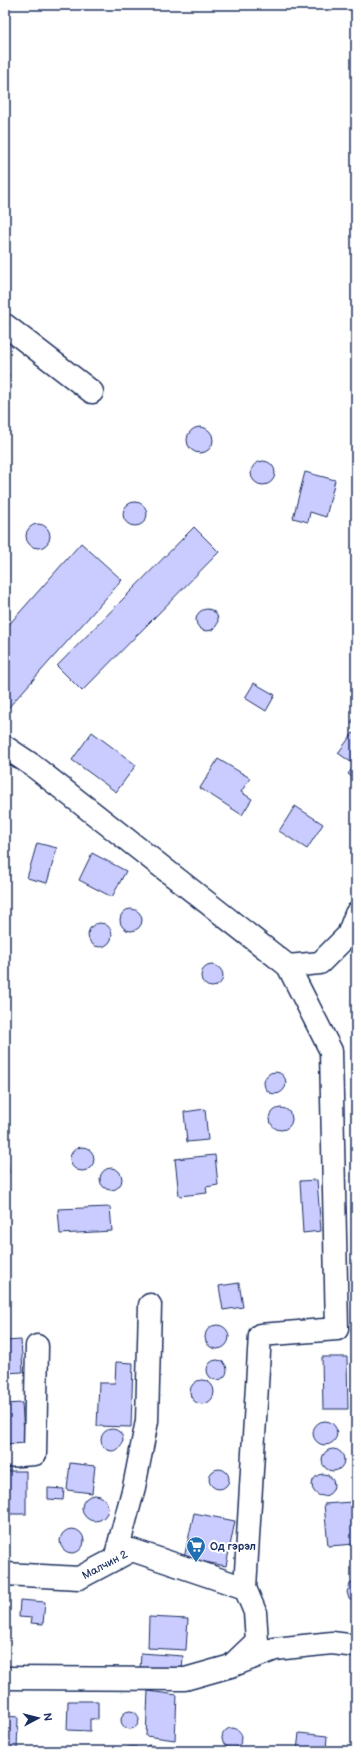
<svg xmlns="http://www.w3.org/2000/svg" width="361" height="1756" viewBox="0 0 361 1756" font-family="'Balsamiq Sans',sans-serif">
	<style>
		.building { fill: #caccff; stroke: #1b2f5e }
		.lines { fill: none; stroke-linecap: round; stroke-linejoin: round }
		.minor-casing { stroke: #1b2f5e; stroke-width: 25 }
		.minor { stroke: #fff; stroke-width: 22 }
		.labels { text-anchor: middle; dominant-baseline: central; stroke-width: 4; stroke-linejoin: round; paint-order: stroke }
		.poi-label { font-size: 11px; font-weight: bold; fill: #1b2f5e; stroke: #fff; text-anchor: start }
		.street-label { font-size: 11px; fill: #1b2f5e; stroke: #fff }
	</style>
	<rect width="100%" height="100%" fill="#fff"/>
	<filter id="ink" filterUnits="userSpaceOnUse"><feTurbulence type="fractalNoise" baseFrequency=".025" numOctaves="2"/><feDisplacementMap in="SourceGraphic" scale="8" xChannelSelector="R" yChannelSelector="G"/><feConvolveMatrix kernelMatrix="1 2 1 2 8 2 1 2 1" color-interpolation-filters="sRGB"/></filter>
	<g filter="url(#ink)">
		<g class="building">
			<polygon points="5,367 9,376 5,385"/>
			<circle cx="200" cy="440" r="13"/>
			<circle cx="263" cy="473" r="12"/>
			<polygon points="305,472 335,480 326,517 310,512 308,522 293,518"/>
			<circle cx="135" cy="514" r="12"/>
			<circle cx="38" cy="536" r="12"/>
			<polygon points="194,527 219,552 82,691 57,666"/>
			<polygon points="81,543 122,580 8,708 5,706 5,629"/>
			<circle cx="207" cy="620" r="11"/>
			<polygon points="254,683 275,695 266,711 245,698"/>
			<polygon points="356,716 356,725 351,722"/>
			<polygon points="92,732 136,765 116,792 72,760"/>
			<polygon points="353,733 356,735 356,780 348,774 355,765 338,753"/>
			<polygon points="218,759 250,778 241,792 252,799 242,815 200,788"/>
			<polygon points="295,806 323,824 307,849 279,831"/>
			<polygon points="37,843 57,848 47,883 27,878"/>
			<polygon points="92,853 126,871 112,897 79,880"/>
			<circle cx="131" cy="920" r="11"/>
			<circle cx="100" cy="935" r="12"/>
			<circle cx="212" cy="976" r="11"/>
			<circle cx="275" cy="1083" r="11"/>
			<circle cx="281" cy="1119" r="11"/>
			<polygon points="205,1109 208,1140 187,1142 184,1112"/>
			<polygon points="5,1142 9,1173 5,1173"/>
			<circle cx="82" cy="1159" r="12"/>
			<polygon points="215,1155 218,1185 206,1187 207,1193 179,1196 175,1159"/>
			<circle cx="111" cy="1179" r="11"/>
			<polygon points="317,1180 321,1231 303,1233 300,1181"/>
			<polygon points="110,1207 112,1231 60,1234 58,1209"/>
			<polygon points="239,1283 243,1307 223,1310 219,1286"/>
			<circle cx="217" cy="1337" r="12"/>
			<polygon points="21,1340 23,1372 5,1373 5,1341"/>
			<polygon points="322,1357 347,1357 348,1409 323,1409"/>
			<circle cx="217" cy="1370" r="10"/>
			<polygon points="116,1362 133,1363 131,1427 97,1426 99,1383 115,1383"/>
			<circle cx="202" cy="1392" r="12"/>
			<polygon points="22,1403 25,1449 5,1450 5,1404"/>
			<circle cx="325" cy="1433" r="12"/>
			<circle cx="112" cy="1440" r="11"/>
			<circle cx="333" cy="1460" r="11"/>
			<polygon points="70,1463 95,1466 92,1493 67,1490"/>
			<circle cx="219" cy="1479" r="10"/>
			<rect x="5" y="1471" width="21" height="43"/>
			<circle cx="323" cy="1485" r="11"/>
			<polygon points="48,1488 64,1489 63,1500 48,1499"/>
			<circle cx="95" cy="1508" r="13"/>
			<polygon points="352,1502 356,1544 328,1546 324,1504"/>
			<polygon points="194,1513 235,1521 226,1566 184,1558"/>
			<circle cx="72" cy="1541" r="12"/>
			<polygon points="356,1581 356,1604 349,1599 347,1592 350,1584"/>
			<polygon points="20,1600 45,1602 43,1624 31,1623 32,1618 19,1617"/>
			<polygon points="149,1617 188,1619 186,1650 148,1648"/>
			<polygon points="141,1653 183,1656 182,1672 140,1669"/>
			<polygon points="148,1691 177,1695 175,1740 146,1736"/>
			<polygon points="68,1701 98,1701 98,1719 90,1719 90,1731 67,1730"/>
			<circle cx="130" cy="1720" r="9"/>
			<polygon points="5,1716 18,1717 17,1751 5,1751"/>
			<circle cx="232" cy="1738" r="10"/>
			<polygon points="299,1733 327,1736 326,1751 297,1751"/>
			<polygon points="148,1745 172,1749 171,1751 147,1751"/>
			<polygon points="129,1747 136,1747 141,1751 124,1751"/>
		</g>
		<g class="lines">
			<g class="minor-casing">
				<g id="minor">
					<polyline points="5,325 92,392"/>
					<polyline points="5,747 32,765 288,966 331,1051 337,1329 260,1335 245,1588 255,1612 257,1641 231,1666"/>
					<polyline points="288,966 320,963 348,935 356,914"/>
					<polyline points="5,1456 35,1454 37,1346"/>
					<polyline points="115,1559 134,1487 147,1421 150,1305"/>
					<path id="s1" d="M5,1574L79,1578L132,1550L245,1588"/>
					<polyline points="5,1678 185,1679 231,1666 275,1649 332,1643 356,1646"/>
				</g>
			</g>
			<use href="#minor" class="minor"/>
		</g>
	</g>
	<defs>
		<g id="supermarket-pin" transform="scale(1)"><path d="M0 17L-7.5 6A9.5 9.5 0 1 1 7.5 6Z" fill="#1f6fb2" stroke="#fff"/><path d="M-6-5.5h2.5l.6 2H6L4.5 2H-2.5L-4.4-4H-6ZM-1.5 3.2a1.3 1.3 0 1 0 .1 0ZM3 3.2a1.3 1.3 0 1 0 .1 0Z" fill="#fff"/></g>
	</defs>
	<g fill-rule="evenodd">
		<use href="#supermarket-pin" x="196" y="1546"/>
	</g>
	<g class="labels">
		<g class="poi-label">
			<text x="210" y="1546">Од гэрэл</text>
		</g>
		<g class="street-label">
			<text stroke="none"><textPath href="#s1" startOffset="103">Малчин 2</textPath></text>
		</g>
	</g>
	<rect width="361" height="1756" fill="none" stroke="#fff" stroke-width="20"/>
	<rect x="10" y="10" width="341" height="1736" fill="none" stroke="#1b2f5e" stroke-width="1.5" filter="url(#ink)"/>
	<g transform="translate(38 1718) rotate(83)" stroke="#ffffff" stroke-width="3" paint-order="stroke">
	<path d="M0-3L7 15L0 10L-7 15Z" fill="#1b2f5e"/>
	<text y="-6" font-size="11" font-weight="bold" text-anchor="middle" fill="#1b2f5e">N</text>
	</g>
</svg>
